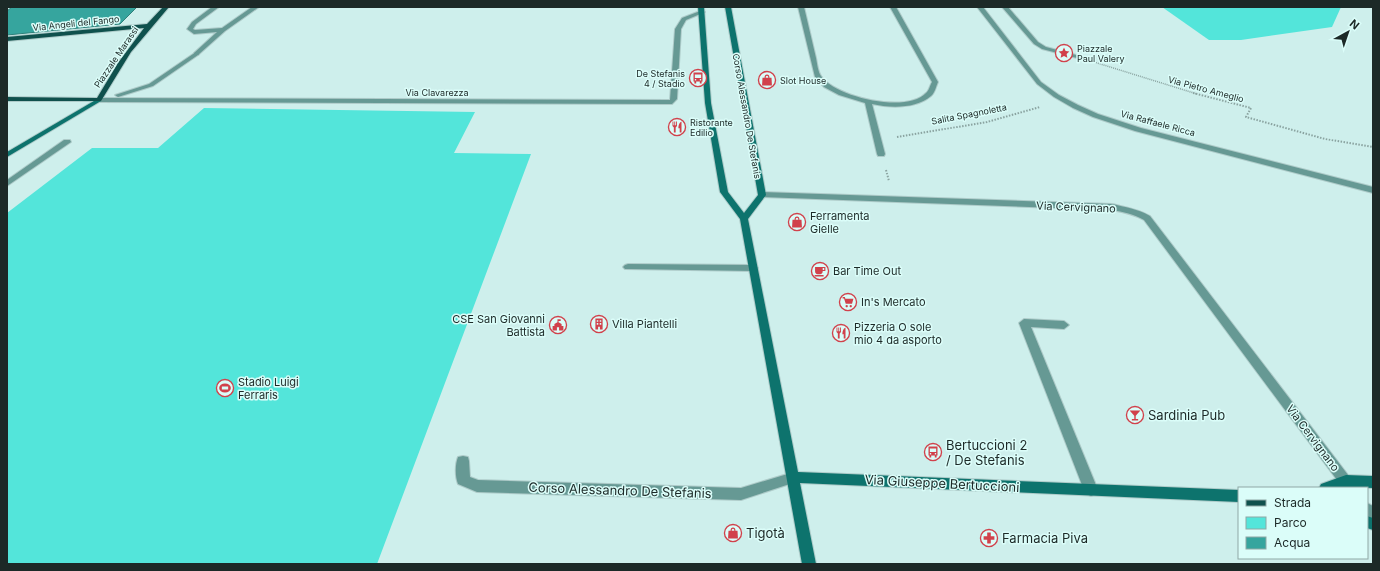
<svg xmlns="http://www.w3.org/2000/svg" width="1380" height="571" viewBox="0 0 1380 571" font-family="Inter,sans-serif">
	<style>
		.green { fill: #53e5da }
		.water { fill: #36a59e; stroke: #2e807a }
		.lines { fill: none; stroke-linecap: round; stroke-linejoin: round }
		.lane-casing { stroke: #aecbc9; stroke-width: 2 }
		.street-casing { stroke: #aecbc9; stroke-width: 2 }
		.secondary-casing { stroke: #aecbc9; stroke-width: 2 }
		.primary-casing { stroke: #aecbc9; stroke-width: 2 }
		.path-far1 { stroke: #8aa3a0; stroke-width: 1.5; stroke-dasharray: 1 1; stroke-linecap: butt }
		.path { stroke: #8aa3a0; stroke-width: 2; stroke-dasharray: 1.5 1.5; stroke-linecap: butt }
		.lane { fill: #669994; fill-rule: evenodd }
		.street { fill: #669994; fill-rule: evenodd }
		.secondary { fill: #0d736d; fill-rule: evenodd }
		.primary { fill: #0f514d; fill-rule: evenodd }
		.labels { text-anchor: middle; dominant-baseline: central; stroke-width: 3; stroke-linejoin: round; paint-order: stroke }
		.far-street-label { font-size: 9px; fill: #1c2927; stroke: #dbfdf9 }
		.far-poi-label { font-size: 9px; fill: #1c2927; stroke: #dbfdf9; text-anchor: start }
		.street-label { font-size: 11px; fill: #1c2927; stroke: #dbfdf9 }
		.poi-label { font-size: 11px; fill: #1c2927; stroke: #dbfdf9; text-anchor: start }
		.near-poi-label { font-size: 13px; fill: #1c2927; stroke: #dbfdf9; text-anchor: start }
		.near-street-label { font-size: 13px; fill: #1c2927; stroke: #dbfdf9 }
	</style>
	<rect width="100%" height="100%" fill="#ceefec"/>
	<g class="green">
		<polygon points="1162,7 1341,7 1332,27 1241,40 1209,40"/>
		<polygon points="204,108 475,112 454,153 531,154 377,564 7,564 7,213 92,148 158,148"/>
	</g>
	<polygon class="water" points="12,7 137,7 120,24 7,35 7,11"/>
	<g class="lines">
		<g class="lane-casing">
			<g id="lane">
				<polygon points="212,7 219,7 196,24 193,29 195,30 222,28 252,7 259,7 225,31 198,55 194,55 194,53 217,32 194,34 187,29 192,22"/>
				<polygon points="1002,7 1008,7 1038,42 1046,47 1080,56 1077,58 1042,49 1034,44"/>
				<path d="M463,456L468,457L469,461L470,477L478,480L741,488L794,472L799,473L801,477L799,481L741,500L477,492L458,484C455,477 455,464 458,457Z"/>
			</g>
		</g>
		<g class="street-casing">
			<g id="street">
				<path d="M798,7H804C808,24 812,41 816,58C817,63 818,72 821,76C835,97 907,114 926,93C929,91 930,85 932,82L890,7H896L938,82C936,86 935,93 931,96C916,109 890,108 872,104L885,154L884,156H878L877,154L865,103L839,95L824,87L815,77Z"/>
				<polygon points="977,7 983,7 1041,82 1059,95 1078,105 1098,114 1141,128 1373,187 1373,193 1135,131 1093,117 1073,108 1054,97 1037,84"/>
				<polygon points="700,11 705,12 686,20 681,29 677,99 672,104 99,102 96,100 99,98 670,100 675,29 682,18"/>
				<polygon points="196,52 199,54 198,55 153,86 118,97 115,95 149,84"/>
				<polygon points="64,140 70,140 71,142 7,186 7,180"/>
				<path d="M762,192L1112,204C1125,207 1138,209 1150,216L1358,488H1343L1144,220C1134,214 1123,212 1112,210L759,197L758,195Z"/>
				<polygon points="628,264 753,265 758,268 753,271 625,269 623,267 625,265"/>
				<polygon points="1024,319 1064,321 1069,325 1064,329 1031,327 1098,490 1096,494 1091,496 1086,494 1084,490 1019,323"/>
				<polygon points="1367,503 1373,506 1373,523 1367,520"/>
			</g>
		</g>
		<g class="secondary-casing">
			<g id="secondary">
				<polygon points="698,7 704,7 711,103 728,192 744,213 758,195 725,7 731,7 766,195 748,219 798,472 1239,490 1239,502 800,483 816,564 802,564 740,219 720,192 705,103"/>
				<polygon points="99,98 101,99 101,101 7,157 7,152"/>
				<polygon points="1346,475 1373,476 1373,488 1346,487 1342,488 1319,488 1321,484"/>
				<polygon points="1367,516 1373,518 1373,530 1367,528"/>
			</g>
		</g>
		<g class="primary-casing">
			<polygon id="primary" points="163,7 169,7 131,52 101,101 7,101 7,97 97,98 118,63 144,28 7,41 7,37 147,24"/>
		</g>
		<polyline class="path-far1" points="1094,62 1197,94"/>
		<g class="path">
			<polyline points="1193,93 1251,108 1246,117 1325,139 1373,147"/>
			<polyline points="897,137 987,122 1040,107"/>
			<polyline points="886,170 889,181"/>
		</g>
		<use href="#lane" class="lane"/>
		<use href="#street" class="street"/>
		<use href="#secondary" class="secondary"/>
		<use href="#primary" class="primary"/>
	</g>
	<defs>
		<g id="sight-ring" transform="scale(0.9)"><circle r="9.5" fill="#dbfdf9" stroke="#d1414b" stroke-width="1.5"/><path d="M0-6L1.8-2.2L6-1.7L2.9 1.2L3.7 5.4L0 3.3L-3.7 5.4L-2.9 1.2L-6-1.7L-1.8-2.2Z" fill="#d1414b"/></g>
		<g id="bus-ring" transform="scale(0.9)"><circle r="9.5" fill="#dbfdf9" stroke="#d1414b" stroke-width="1.5"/><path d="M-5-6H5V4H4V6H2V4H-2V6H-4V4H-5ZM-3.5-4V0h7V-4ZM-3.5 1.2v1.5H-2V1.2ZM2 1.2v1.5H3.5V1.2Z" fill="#d1414b"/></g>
		<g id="shop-ring" transform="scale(0.9)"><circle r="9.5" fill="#dbfdf9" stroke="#d1414b" stroke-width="1.5"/><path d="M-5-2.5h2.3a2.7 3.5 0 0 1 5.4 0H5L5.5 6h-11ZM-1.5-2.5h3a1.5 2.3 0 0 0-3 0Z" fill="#d1414b"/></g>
		<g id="restaurant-ring" transform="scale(0.9)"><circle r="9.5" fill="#dbfdf9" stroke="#d1414b" stroke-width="1.5"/><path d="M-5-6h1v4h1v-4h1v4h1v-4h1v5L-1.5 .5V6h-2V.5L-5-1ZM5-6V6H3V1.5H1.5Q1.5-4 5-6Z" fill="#d1414b"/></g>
		<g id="cafe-ring" transform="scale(0.9)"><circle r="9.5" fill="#dbfdf9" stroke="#d1414b" stroke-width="1.5"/><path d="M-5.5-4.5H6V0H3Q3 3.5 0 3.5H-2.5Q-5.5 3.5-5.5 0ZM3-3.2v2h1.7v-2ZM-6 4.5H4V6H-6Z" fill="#d1414b"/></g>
		<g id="supermarket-ring" transform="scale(0.9)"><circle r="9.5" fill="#dbfdf9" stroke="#d1414b" stroke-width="1.5"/><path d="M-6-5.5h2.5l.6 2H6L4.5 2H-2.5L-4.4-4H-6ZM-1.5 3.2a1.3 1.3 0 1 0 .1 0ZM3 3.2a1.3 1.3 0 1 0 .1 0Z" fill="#d1414b"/></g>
		<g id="building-ring" transform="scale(0.9)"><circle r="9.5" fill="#dbfdf9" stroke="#d1414b" stroke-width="1.5"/><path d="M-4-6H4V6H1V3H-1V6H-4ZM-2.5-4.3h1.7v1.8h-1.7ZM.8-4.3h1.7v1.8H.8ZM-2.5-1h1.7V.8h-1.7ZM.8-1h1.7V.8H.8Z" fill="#d1414b"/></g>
		<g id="civic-ring" transform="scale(0.9)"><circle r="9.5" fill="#dbfdf9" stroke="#d1414b" stroke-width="1.5"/><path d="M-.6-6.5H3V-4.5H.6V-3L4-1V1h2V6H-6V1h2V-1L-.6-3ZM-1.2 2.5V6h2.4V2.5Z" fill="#d1414b"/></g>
		<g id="stadium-ring" transform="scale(0.9)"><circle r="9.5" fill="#dbfdf9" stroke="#d1414b" stroke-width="1.5"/><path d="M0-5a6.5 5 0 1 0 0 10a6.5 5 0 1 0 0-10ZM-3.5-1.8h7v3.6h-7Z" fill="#d1414b"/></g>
		<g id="bar-ring" transform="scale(0.9)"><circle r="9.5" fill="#dbfdf9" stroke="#d1414b" stroke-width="1.5"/><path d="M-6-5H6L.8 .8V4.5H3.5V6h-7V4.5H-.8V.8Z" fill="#d1414b"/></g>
		<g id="pharmacy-ring" transform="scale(0.9)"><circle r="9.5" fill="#dbfdf9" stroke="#d1414b" stroke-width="1.5"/><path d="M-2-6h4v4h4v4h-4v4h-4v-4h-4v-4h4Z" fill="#d1414b"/></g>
	</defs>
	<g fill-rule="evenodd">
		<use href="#sight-ring" x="1064" y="53"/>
		<use href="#bus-ring" x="698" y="78"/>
		<use href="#shop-ring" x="767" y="80"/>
		<use href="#restaurant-ring" x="677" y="127"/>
		<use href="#shop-ring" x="797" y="222"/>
		<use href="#cafe-ring" x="820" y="271"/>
		<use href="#supermarket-ring" x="848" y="302"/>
		<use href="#building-ring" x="599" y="324"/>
		<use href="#civic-ring" x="558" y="325"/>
		<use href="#restaurant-ring" x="841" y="333"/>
		<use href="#stadium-ring" x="225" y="388"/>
		<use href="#bar-ring" x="1135" y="415"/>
		<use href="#bus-ring" x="933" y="452"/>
		<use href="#shop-ring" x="733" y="533"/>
		<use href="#pharmacy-ring" x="989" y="538"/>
	</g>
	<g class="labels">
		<g class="far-street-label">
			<text transform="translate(76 23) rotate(-6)">Via Angeli del Fango</text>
			<text transform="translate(116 57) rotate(-56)">Piazzale Marassi</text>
			<text transform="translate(1206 89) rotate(15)">Via Pietro Ameglio</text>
			<text x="437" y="92">Via Clavarezza</text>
			<text transform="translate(969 114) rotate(-11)">Salita Spagnoletta</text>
			<text transform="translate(747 116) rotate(80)">Corso Alessandro De Stefanis</text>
			<text transform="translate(1158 123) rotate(15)">Via Raffaele Ricca</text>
		</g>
		<g class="far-poi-label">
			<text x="1077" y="48">Piazzale<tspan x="1077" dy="10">Paul Valery</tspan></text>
			<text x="685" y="73" text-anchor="end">De Stefanis<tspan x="685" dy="10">4 / Stadio</tspan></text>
			<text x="780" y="80">Slot House</text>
			<text x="690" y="122">Ristorante<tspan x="690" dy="10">Edilio</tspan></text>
		</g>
		<g class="street-label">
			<text transform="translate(1076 207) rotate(2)">Via Cervignano</text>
			<text transform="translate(1313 438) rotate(53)">Via Cervignano</text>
		</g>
		<g class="poi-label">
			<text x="810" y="216">Ferramenta<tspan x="810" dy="13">Gielle</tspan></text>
			<text x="833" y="271">Bar Time Out</text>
			<text x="861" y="302">In's Mercato</text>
			<text x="545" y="319" text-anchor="end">CSE San Giovanni<tspan x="545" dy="13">Battista</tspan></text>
			<text x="612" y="324">Villa Piantelli</text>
			<text x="854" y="327">Pizzeria O sole<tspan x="854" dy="13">mio 4 da asporto</tspan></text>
			<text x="238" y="382">Stadio Luigi<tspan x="238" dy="13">Ferraris</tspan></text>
		</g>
		<g class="near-poi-label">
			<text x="1148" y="415">Sardinia Pub</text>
			<text x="946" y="445">Bertuccioni 2<tspan x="946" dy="15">/ De Stefanis</tspan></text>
			<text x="746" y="533">Tigotà</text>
			<text x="1002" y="538">Farmacia Piva</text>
		</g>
		<g class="near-street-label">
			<text transform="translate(942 483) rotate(3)">Via Giuseppe Bertuccioni</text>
			<text transform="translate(620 490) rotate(2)">Corso Alessandro De Stefanis</text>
		</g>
	</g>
	<rect width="1380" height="571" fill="none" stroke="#1c2927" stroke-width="16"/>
	<rect x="1238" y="487" width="130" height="72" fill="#dbfdf9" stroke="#8fa8a5"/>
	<rect x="1246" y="500" width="20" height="6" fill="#0f514d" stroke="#8fa8a5"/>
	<text x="1274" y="507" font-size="12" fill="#1c2927">Strada</text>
	<rect x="1246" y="517" width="20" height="12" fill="#53e5da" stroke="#8fa8a5"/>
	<text x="1274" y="527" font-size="12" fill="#1c2927">Parco</text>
	<rect x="1246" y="537" width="20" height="12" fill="#36a59e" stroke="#8fa8a5"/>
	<text x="1274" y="547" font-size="12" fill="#1c2927">Acqua</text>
	<g transform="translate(1348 32) rotate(40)" stroke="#dbfdf9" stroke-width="3" paint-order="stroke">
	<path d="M0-3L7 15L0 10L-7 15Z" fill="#1c2927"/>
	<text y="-6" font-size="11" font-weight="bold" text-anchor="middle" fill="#1c2927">N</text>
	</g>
</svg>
